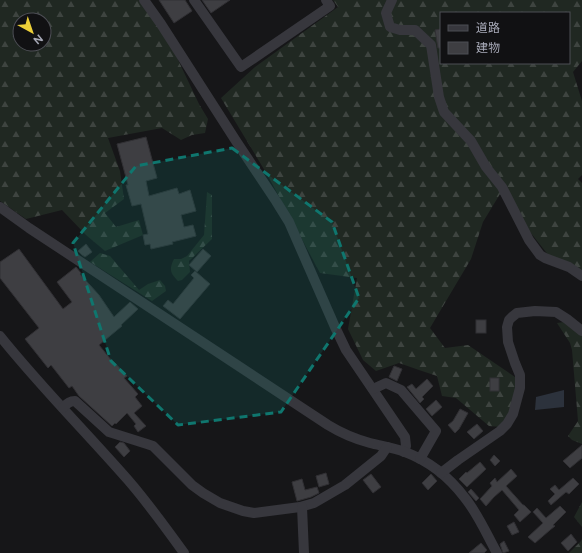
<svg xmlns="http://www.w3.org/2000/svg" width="582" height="553" viewBox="0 0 582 553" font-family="Figtree,'Noto Sans JP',sans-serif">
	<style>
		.forest { fill: url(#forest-firs); fill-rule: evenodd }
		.water { fill: #2c323c }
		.building { fill: #3e3e42; stroke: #313034 }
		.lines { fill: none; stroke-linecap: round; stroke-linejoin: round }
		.minor { stroke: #37373d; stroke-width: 10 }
		.marked { fill: #0f766e; fill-opacity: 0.2; stroke: #0f766e; stroke-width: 3; stroke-dasharray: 8 5; stroke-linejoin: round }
	</style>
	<defs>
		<pattern id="forest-firs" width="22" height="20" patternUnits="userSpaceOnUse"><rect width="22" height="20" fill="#202822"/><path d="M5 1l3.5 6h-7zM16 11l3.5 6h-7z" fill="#3e4440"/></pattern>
	</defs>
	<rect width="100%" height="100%" fill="#161618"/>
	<g class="forest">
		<path d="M0,0H139L161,24L199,104L208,119L205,133L192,135L181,140L162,128L108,138L120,171L124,199L105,213L116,227L139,220L143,235L105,251L86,235L62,210L26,219L0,201ZM20,20H44V44H20Z"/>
		<path d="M333,0H582V61L573,72L582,101V175L578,179L582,183V278L553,261L500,194L483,222L471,259L430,328L445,348L468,345L515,377L519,399L501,427L489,426L456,398L442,396L437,376L419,370L399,363L376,371L363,360L348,329L357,278L320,273L268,176L221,98L255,67L338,7ZM441,13H569V63H441Z"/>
		<path d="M207,192L212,195V239L189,261L190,272L182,280L178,281C170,273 169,269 174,259H181L187,256L204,235Z"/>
		<polygon points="100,253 110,256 139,290 148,284 160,280 165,286 166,291 152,301 90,262"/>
		<polygon points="564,322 582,336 582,444 572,440 568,436 578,421 572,350 570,343 557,323"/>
		<polygon points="582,502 582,527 574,517"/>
		<polygon points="582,539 582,553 569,553 581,541"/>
	</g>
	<polygon class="water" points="564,390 564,407 535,410 536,397"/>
	<g class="building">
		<polygon points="159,0 185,0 192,11 174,23"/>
		<polygon points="202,0 230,0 211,13"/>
		<polygon points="441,29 441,48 438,48 435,30"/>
		<polygon points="146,137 157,178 146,181 149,196 177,188 179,194 190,190 196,211 181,215 184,227 193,225 196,236 172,242 173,244 151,249 150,244 145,245 143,235 148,234 141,204 132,206 126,185 128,185 117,144"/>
		<polygon points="86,244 92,252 85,257 82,255 78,251"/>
		<polygon points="19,249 63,309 72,302 57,282 76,267 81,273 80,274 99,295 114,317 130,302 138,309 121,325 122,326 99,345 112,361 112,360 127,376 124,378 138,394 135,397 142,406 134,413 146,426 138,432 134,426 136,424 127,413 116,424 115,423 112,426 79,396 72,386 69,388 51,365 48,368 25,339 39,328 0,278 0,262"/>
		<polygon points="203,249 211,256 197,272 189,265"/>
		<polygon points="195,271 210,284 180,319 163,306 168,300 173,304 194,278 191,275"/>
		<rect x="476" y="320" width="10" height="13"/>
		<polygon points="394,366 402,369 397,381 389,377"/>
		<rect x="490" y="378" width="9" height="13"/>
		<polygon points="427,379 433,386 422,397 424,399 420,403 407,387 412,384 416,389"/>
		<polygon points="436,400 442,407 432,416 426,409"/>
		<polygon points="460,409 468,413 459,429 455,433 448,425 453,421"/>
		<polygon points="477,424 483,431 474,439 467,432"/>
		<polygon points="120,442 124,443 130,451 124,457 115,447"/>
		<polygon points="582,445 582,458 570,468 563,461"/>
		<polygon points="494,455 500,461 495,466 490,460"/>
		<polygon points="480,462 486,469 467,487 459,479 466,472 467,473"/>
		<polygon points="511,469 517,476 506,486 523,505 524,505 531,512 520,522 514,515 519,510 502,490 494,497 486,506 480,499 492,486 490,483 495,478 497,482"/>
		<polygon points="326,473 329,484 319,487 316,476"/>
		<polygon points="371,474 381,487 373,493 363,480"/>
		<polygon points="431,474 437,481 428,490 422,483"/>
		<polygon points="573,478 579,484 569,494 566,492 551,505 548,501 555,494 550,489 555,485 559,490"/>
		<polygon points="302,479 305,490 317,487 319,493 311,497 297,501 292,482"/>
		<polygon points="471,489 479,498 476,501 468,492"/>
		<polygon points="560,506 566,512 553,525 555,526 550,530 535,543 528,537 543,523 533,512 537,508 546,518"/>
		<polygon points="514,522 519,532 512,535 507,526"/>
		<polygon points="571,534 577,542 568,551 561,543"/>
		<polygon points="504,541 509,551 503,553 500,544"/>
		<polygon points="481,543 487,550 484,553 469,553"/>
	</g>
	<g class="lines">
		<g class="minor">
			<polyline points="144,0 161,24 236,141 276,201 289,222 335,327 346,350 405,437 406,446 404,452"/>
			<polyline points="194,0 241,67 330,6 326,0"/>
			<polyline points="392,0 386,13 390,27 400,30 415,30 431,45 439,97 444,112 471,141 486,167 502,187 529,240 540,255 545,258 569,267 582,276"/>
			<path d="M0,207L29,228L328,425C341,433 355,439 370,443C382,446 394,448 405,452C429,461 450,478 465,498C478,514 487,535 497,553"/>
			<path d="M0,336C40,386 86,432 128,480C148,503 166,528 184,553"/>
			<polyline points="373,389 386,383 401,390 436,431 420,459"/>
			<path d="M63,408C66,404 69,401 75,401L109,432L147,444L153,446L192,485L203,493L220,503L243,511L254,513L300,507L314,503L345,485L381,456L387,447"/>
			<polyline points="441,473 458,460 500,431 507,424 513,414 520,388 520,375 515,363 508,342 507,327 509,320 512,317 517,313 535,311 556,312 567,319 582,331"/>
			<polyline points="302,507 304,553"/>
		</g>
	</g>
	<path class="marked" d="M232,148L332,222L359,298L281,412L178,425L111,361L73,243L136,166Z"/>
	<rect x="440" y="12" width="130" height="52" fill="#111113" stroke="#4d4e55"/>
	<rect x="448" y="25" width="20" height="6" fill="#37373d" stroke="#4d4e55"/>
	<text x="476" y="32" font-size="12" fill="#a8aab8">道路</text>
	<rect x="448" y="42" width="20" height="12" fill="#3e3e42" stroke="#4d4e55"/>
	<text x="476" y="52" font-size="12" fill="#a8aab8">建物</text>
	<g transform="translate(32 32) rotate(140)"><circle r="19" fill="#111113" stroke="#4d4e55"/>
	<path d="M0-3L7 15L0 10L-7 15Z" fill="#edd039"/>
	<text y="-6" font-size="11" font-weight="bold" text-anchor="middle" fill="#a8aab8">N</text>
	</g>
</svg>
